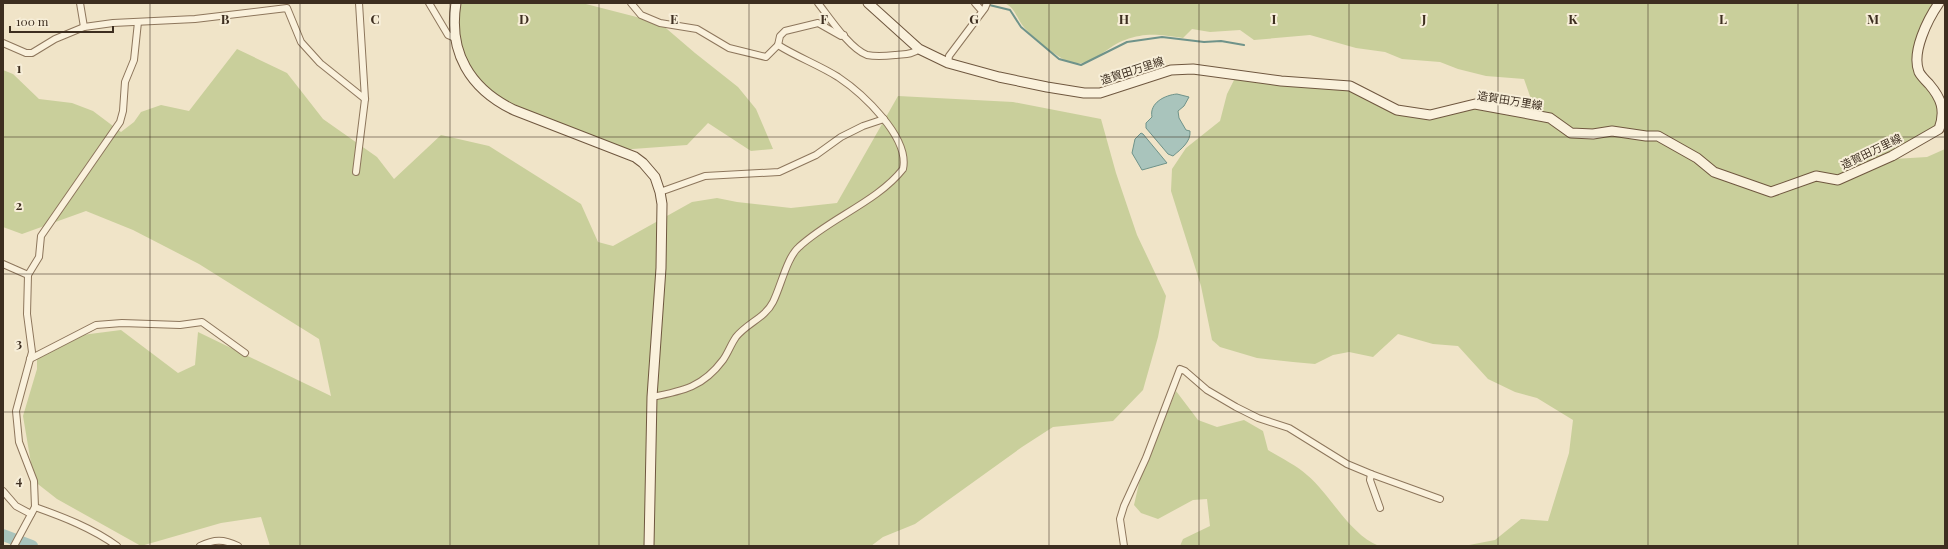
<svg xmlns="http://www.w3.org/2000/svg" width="1948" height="549" viewBox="0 0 1948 549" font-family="'Playfair Display','Noto Sans JP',serif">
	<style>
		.green { fill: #c9cf9b }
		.water { fill: #a9c4bc; stroke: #6f938a }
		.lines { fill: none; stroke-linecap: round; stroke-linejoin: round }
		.stream { stroke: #6f938a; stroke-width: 2 }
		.river { stroke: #a9c4bc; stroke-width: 12 }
		.street-casing { stroke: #8d765c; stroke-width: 8 }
		.secondary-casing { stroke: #6f573f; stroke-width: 11 }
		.street { stroke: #faf1dc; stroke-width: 6 }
		.secondary { stroke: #faf1dc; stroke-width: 9 }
		.grid { fill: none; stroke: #3d2e20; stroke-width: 1; stroke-opacity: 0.55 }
		.labels { text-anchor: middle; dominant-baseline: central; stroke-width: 4; stroke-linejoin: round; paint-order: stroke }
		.street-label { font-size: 11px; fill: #3d2e20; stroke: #f7eed8 }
		.grid-label { font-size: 13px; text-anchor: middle; font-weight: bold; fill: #3d2e20; stroke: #f7eed8; stroke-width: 4; stroke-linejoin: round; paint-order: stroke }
	</style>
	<rect width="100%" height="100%" fill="#f0e4c8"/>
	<g class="green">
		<polygon points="462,3 582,3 660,23 695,53 738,87 756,109 773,149 751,151 708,123 687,145 619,150 505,106 461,58 454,16"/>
		<path d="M1004,3H1935L1914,60C1929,85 1947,102 1932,132L1838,177L1815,173L1771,189L1716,170L1659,133L1572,130L1525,112L1531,99L1524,79L1486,76L1458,69L1440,62L1402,59L1385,52L1356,48L1310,35L1254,40L1240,30L1210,32L1192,29L1183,38C1160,35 1147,32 1125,40C1109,45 1091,67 1072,63C1058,59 1032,37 1023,26C1016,17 1015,7 1004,3Z"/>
		<polygon points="237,49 287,73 323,119 377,157 394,179 441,135 489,146 581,204 598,242 613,246 692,202 717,198 737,202 791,208 837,203 898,96 1013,102 1101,119 1116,173 1137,235 1166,296 1158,337 1143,390 1113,421 1053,427 1022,447 915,524 883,537 871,546 270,546 261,517 221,523 141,546 57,499 34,481 23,416 37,369 37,358 82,335 121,330 178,373 195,365 198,332 331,396 319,339 199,264 133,230 86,211 22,234 3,227 3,70 13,74 39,99 72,103 93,111 121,132 134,122 141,112 161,105 189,111"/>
		<polygon points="1242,79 1349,89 1396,113 1475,108 1548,121 1570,136 1611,135 1657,139 1771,196 1816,179 1839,184 1894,159 1927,157 1945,149 1945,546 1464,546 1495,540 1521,519 1548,521 1569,453 1573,420 1537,398 1515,392 1488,379 1458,346 1433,344 1398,334 1373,357 1349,352 1333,355 1315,364 1293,362 1257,358 1220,347 1212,340 1201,286 1171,191 1172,169 1186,148 1220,121 1227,94 1234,80"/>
		<path d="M1176,391L1198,420L1217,427L1244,420L1263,431L1268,450C1281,458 1296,465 1307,475C1331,495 1349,534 1379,546H1180L1183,539L1210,526L1207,499L1193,500L1158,519L1141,513L1134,505L1140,479Z"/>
	</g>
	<g class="water">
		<path d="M1177,94L1189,97L1184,106L1178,111L1179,118L1186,130L1190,131C1191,142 1181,149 1173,156L1168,154L1146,128V123L1152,117C1149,103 1165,95 1177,94Z"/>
		<polygon points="1141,133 1143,134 1167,163 1142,170 1132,153 1135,139"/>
	</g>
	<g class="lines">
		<polyline class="stream" points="981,3 1010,10 1021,27 1059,59 1081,65 1127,42 1162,37 1204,42 1221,41 1244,45"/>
		<polyline class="river" points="3,535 32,546"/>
		<g class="street-casing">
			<g id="street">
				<polyline points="80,3 84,27"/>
				<polyline points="429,3 448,35 455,38"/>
				<polyline points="631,3 641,15 660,23 697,29 729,48 766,57 778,45 780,36 785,31 818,23 841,36 844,35"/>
				<path d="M818,3C829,17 850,49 867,55C877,57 886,56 896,55C904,54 912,55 919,49"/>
				<polyline points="975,3 982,11"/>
				<polyline points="3,43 26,53 32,53 55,39 84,27 113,23 195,19 287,8 301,42 320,63 365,99"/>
				<polyline points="948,63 949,56 985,8 987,3"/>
				<polyline points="356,172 365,99 359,3"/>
				<polyline points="660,192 705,176 779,172 816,155 841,137 863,126 884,119"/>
				<polyline points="3,264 28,275"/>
				<polyline points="30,359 96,325 122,323 180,325 202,322 245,353"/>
				<path d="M652,397C683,391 703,387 723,360C728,353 731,344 736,337C747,323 765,318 773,302C781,286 787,257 799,247C830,218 877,202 903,169C910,137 862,93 838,77C819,65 797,57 778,45"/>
				<polyline points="1371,474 1370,480 1380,508"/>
				<polyline points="3,491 16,506 31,514"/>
				<path d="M35,507C63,517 92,528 117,546"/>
				<polyline points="14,546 35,507 34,481 19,442 16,411 32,352 27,314 28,275 39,257 41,236 120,122 123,111 125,82 134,60 138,22"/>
				<path d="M200,546C214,539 224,539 238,546"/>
				<polyline points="1124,546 1120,519 1124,506 1146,458 1180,369 1185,371 1207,390 1236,407 1258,418 1289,428 1347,464 1371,474 1440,499"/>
			</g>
		</g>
		<g class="secondary-casing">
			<g id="secondary">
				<path d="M456,3C448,52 470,89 514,110L635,157L643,163L655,177L660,192L662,204L661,268L652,397L649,546"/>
				<path d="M868,3L919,49L948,63L999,77L1047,87L1084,93H1100L1171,70L1193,69L1281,81L1350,86L1397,110L1430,115L1475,104L1550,118L1571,133L1593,134L1612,131L1646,136H1658L1697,158L1714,172L1771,192L1816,176L1838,180L1892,156L1939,129C1946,110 1941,98 1929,84C1925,80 1921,76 1919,72C1911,52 1928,19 1939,3"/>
			</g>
		</g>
		<use href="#street" class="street"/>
		<use href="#secondary" class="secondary"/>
	</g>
	<path class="grid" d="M150,3V546M300,3V546M450,3V546M599,3V546M749,3V546M899,3V546M1049,3V546M1199,3V546M1349,3V546M1498,3V546M1648,3V546M1798,3V546M3,137H1945M3,274H1945M3,412H1945"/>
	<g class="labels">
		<g class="street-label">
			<text transform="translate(1132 70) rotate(-18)">造賀田万里線</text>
			<text transform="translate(1510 100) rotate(9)">造賀田万里線</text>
			<text transform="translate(1871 151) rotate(-26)">造賀田万里線</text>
		</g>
	</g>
	<g class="grid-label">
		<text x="225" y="24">B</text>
		<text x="375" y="24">C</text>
		<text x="524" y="24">D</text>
		<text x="674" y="24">E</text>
		<text x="824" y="24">F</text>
		<text x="974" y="24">G</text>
		<text x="1124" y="24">H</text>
		<text x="1274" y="24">I</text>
		<text x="1424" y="24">J</text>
		<text x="1573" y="24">K</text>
		<text x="1723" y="24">L</text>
		<text x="1873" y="24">M</text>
		<text x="19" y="73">1</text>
		<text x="19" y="210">2</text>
		<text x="19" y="348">3</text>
		<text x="19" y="485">4</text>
	</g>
	<rect width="1948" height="549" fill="none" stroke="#3d2e20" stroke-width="8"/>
	<path d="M10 26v6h103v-6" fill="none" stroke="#3d2e20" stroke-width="2"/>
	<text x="16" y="26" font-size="12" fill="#3d2e20" stroke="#f7eed8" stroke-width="3" paint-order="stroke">100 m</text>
</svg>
